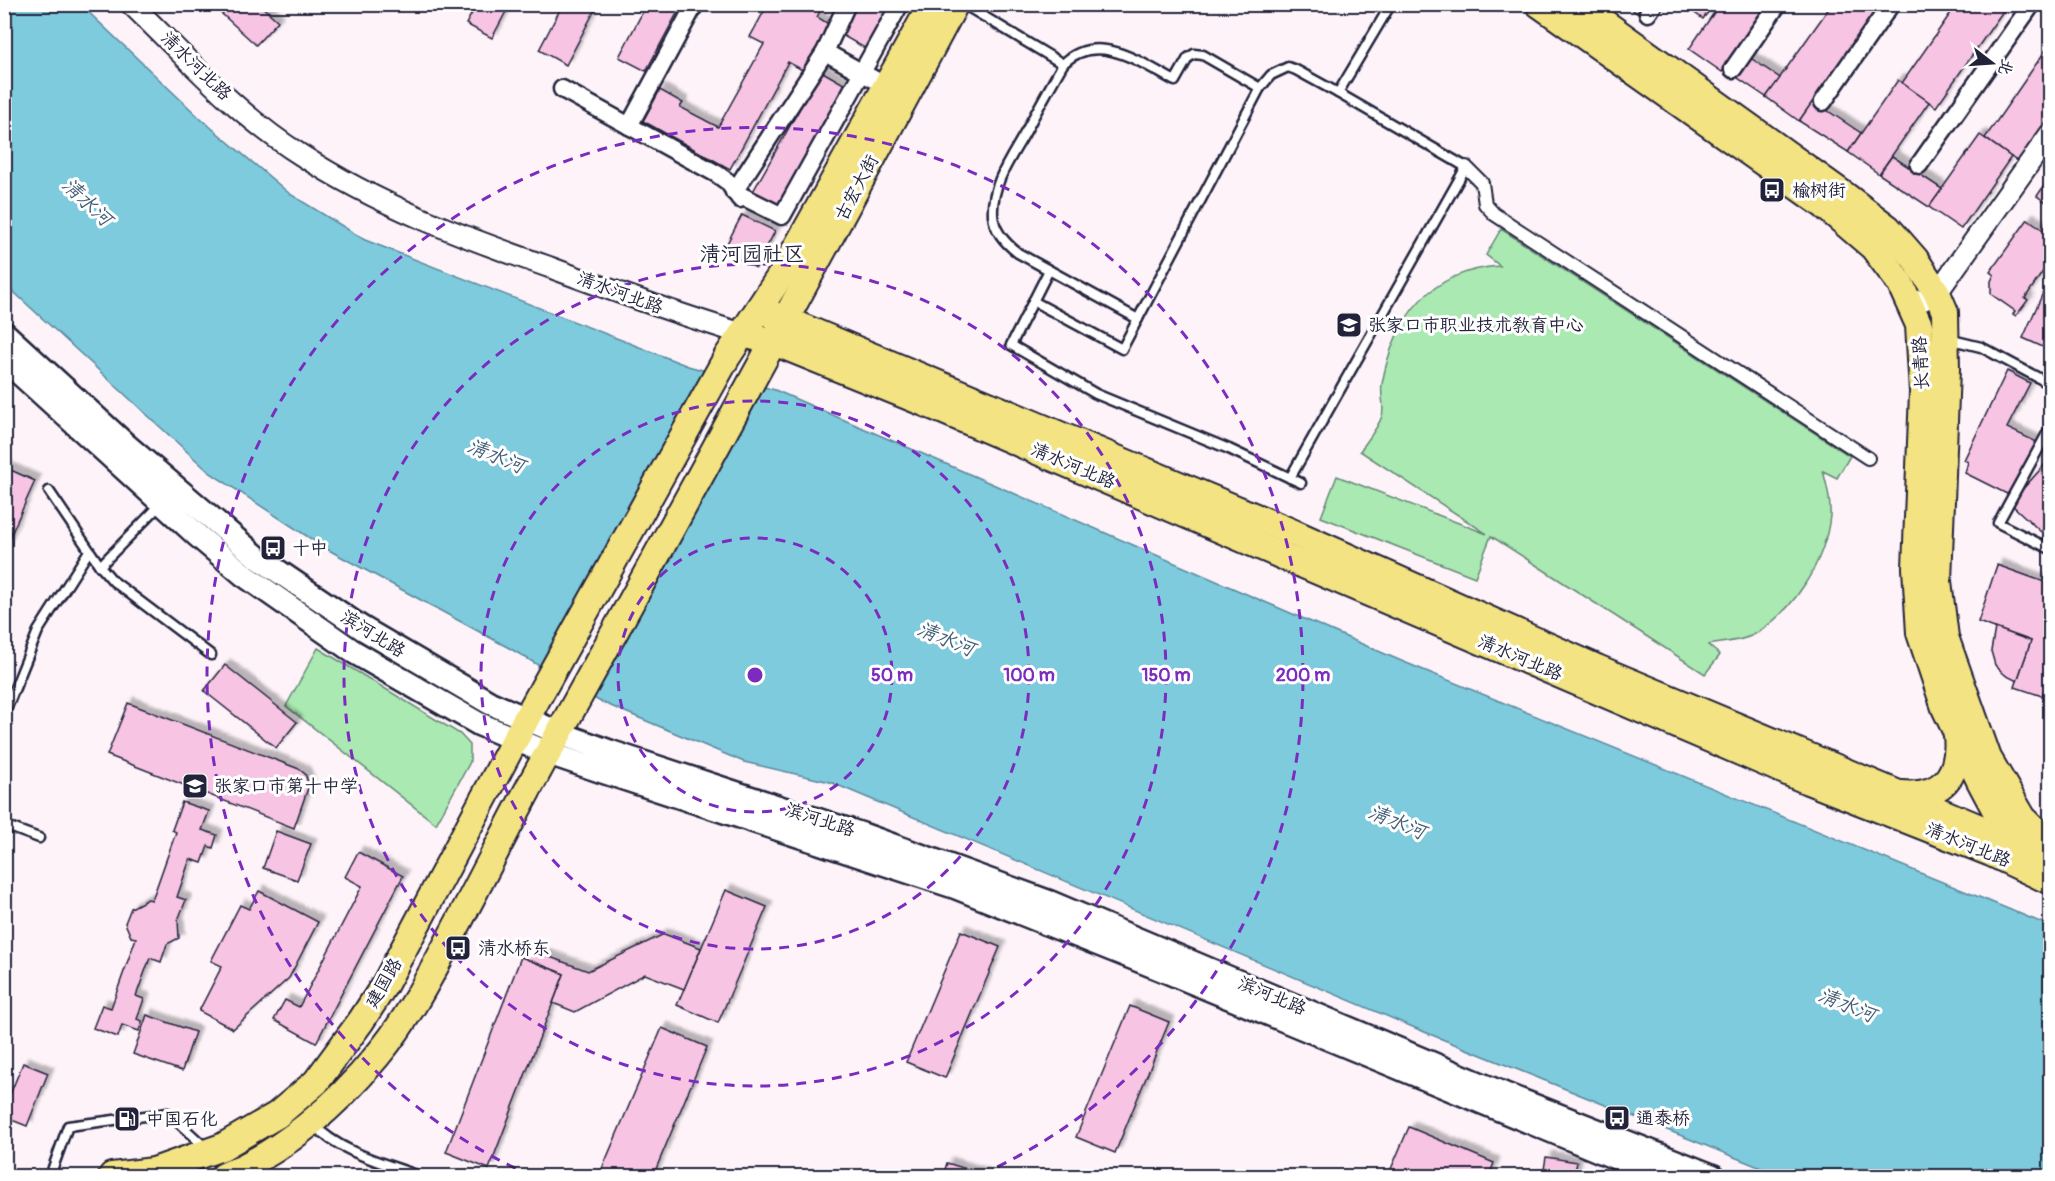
<svg xmlns="http://www.w3.org/2000/svg" width="2055" height="1181" viewBox="0 0 2055 1181" font-family="Pangolin,'LXGW WenKai TC',sans-serif">
	<style>
		.green { fill: #aae9b2; stroke: #668676; stroke-width: 1.5 }
		.water { fill: #7ecbdd; stroke: #59879c; stroke-width: 1.5 }
		.pier { fill: #fdf3f9 }
		.building { fill: #f7c4e3; stroke: #22223b; stroke-width: 1.5; filter: url(#shadow) }
		.lines { fill: none; stroke-linecap: round; stroke-linejoin: round }
		.service-casing { stroke: #22223b; stroke-width: 13 }
		.pedestrian-casing { stroke: #22223b; stroke-width: 16 }
		.minor-casing { stroke: #22223b; stroke-width: 21 }
		.tertiary-casing { stroke: #22223b; stroke-width: 24 }
		.secondary-casing { stroke: #22223b; stroke-width: 27 }
		.primary-casing { stroke: #22223b; stroke-width: 30 }
		.service { stroke: #fff; stroke-width: 8 }
		.pedestrian { stroke: #fff; stroke-width: 12 }
		.minor { stroke: #fff; stroke-width: 16 }
		.tertiary { stroke: #fff; stroke-width: 20 }
		.secondary { stroke: #fff; stroke-width: 22 }
		.primary { stroke: #f4e382; stroke-width: 26 }
		.ring { fill: none; stroke: #7b2cbf; stroke-width: 3; stroke-dasharray: 10 8 }
		.labels { text-anchor: middle; dominant-baseline: central; stroke-width: 6; stroke-linejoin: round; paint-order: stroke }
		.street-label { font-size: 18px; fill: #22223b; stroke: #fff }
		.poi-label { font-size: 18px; fill: #22223b; stroke: #fff; text-anchor: start }
		.water-label { font-size: 20px; font-style: italic; fill: #425d74; stroke: #fff }
		.quarter-label { font-size: 21px; fill: #22223b; stroke: #fff }
		.centre { fill: #7b2cbf; stroke: #fff; stroke-width: 3 }
		.ring-label { font-size: 18px; text-anchor: middle; font-weight: bold; fill: #7b2cbf; stroke: #fff; stroke-width: 6; stroke-linejoin: round; paint-order: stroke }
	</style>
	<defs>
		<filter id="shadow"><feDropShadow dx="5.5" dy="-5.5" stdDeviation="1.5" flood-color="#0004"/></filter>
	</defs>
	<rect width="100%" height="100%" fill="#fdf3f9"/>
	<filter id="ink" filterUnits="userSpaceOnUse"><feTurbulence type="fractalNoise" baseFrequency=".0167" numOctaves="2"/><feDisplacementMap in="SourceGraphic" scale="12" xChannelSelector="R" yChannelSelector="G"/><feConvolveMatrix kernelMatrix="1 2 1 2 8 2 1 2 1" color-interpolation-filters="sRGB"/></filter>
	<g filter="url(#ink)">
		<g class="green">
			<path d="M1501,229L1850,456L1837,478L1823,471C1827,485 1831,501 1830,516C1825,562 1793,613 1753,635C1740,642 1722,642 1708,645L1720,655L1705,674L1491,536L1475,577L1321,517L1337,476L1487,534L1360,451C1367,441 1378,428 1382,416C1385,407 1380,394 1382,384C1394,318 1429,271 1500,266L1486,255Z"/>
			<polygon points="318,648 460,734 470,745 470,762 436,824 286,706"/>
		</g>
		<polygon class="water" points="4,5 81,5 202,120 290,194 365,240 688,366 775,390 1399,660 2050,926 2050,1176 1781,1176 1427,1033 830,782 744,762 599,701 511,649 325,548 209,472 5,284"/>
		<polygon class="pier" points="706,368 761,383 581,693 541,670"/>
		<g class="building">
			<polygon points="211,4 259,4 278,21 256,45"/>
			<polygon points="477,4 510,4 492,38 466,24"/>
			<polygon points="563,4 598,4 566,65 539,50"/>
			<polygon points="647,4 682,4 646,71 619,57"/>
			<polygon points="768,4 780,4 784,7 785,4 824,4 817,17 832,26 806,72 788,62 730,169 643,121 660,90 683,103 680,107 718,127 764,44 750,37"/>
			<polygon points="857,4 894,4 868,50 840,34"/>
			<polygon points="1625,4 1644,4 1638,14"/>
			<polygon points="1682,4 1714,4 1703,19"/>
			<polygon points="1720,4 1769,4 1722,72 1689,49"/>
			<polygon points="1832,4 1882,4 1799,121 1766,97"/>
			<polygon points="1957,4 2008,4 1936,107 1902,83"/>
			<polygon points="2050,44 2050,116 2018,162 1985,138"/>
			<polygon points="1749,57 1780,78 1766,97 1735,76"/>
			<polygon points="821,71 849,87 779,211 751,195"/>
			<polygon points="1898,80 1929,102 1879,174 1848,152"/>
			<polygon points="1813,101 1861,133 1848,152 1799,121"/>
			<polygon points="1980,135 2011,157 1961,229 1929,207"/>
			<polygon points="1892,156 1942,189 1929,207 1879,174"/>
			<polygon points="2050,177 2050,205 2037,196"/>
			<polygon points="742,215 775,231 756,268 723,251"/>
			<polygon points="2028,219 2050,235 2050,261 2025,298 2028,300 2016,316 2013,314 2015,311 1991,294 1991,281 1994,275 1990,272"/>
			<polygon points="2050,277 2050,336 2045,348 2023,338"/>
			<polygon points="2007,371 2030,383 2007,428 2039,443 2027,468 2024,467 2009,495 1965,473 1968,462 1964,460"/>
			<polygon points="2050,459 2050,522 2041,532 2010,503"/>
			<polygon points="4,467 35,481 4,550"/>
			<polygon points="1997,565 2050,584 2050,672 2042,696 2015,687 2031,641 1978,622"/>
			<polygon points="1995,628 2031,641 2017,681 2005,675 1995,665 1991,651"/>
			<polygon points="225,665 297,722 276,748 204,691"/>
			<polygon points="2050,676 2050,693 2045,691"/>
			<polygon points="128,703 299,769 305,774 309,785 294,828 107,755"/>
			<polygon points="182,802 209,811 202,830 217,835 213,848 208,846 202,863 190,859 177,897 186,900 178,920 179,938 167,944 161,962 150,958 136,996 144,999 137,1019 142,1021 139,1031 122,1025 118,1037 93,1028 102,1005 111,1008 136,938 131,937 125,923 131,908 148,899 152,900 176,832 172,830"/>
			<polygon points="276,831 311,844 297,880 263,868"/>
			<polygon points="358,852 403,876 316,1043 274,1020 285,1000 299,1007 362,886 345,877"/>
			<polygon points="726,890 767,907 718,1023 677,1005"/>
			<polygon points="259,891 318,922 289,978 233,1029 199,1011 222,966 211,961 240,905 249,909"/>
			<polygon points="961,931 1000,947 945,1078 906,1062"/>
			<polygon points="664,934 701,948 684,989 645,974 575,1012 553,1003 564,974 521,957 525,948 588,971"/>
			<polygon points="521,957 564,974 489,1169 446,1152"/>
			<polygon points="1130,1006 1169,1022 1115,1153 1076,1137"/>
			<polygon points="147,1015 195,1032 182,1071 133,1054"/>
			<polygon points="662,1028 707,1047 653,1176 599,1176"/>
			<polygon points="23,1063 48,1073 27,1126 4,1117 4,1109"/>
			<polygon points="1409,1127 1494,1163 1489,1176 1388,1176"/>
			<polygon points="1546,1157 1577,1162 1574,1176 1543,1176"/>
			<polygon points="947,1163 986,1175 986,1176 943,1176"/>
		</g>
		<g class="lines">
			<g class="service-casing">
				<g id="service">
					<polyline points="963,4 1063,64"/>
					<polyline points="1049,270 1011,345 1096,394 1229,449 1301,483"/>
					<polyline points="1033,301 1122,349 1260,88"/>
					<path d="M1138,319L1018,253C1005,243 994,231 993,215C991,185 1011,158 1025,133C1037,110 1050,87 1063,64C1097,30 1141,63 1175,81L1188,58L1194,54L1203,55L1260,88L1271,75L1288,67L1296,70L1338,93"/>
					<polyline points="1948,339 1981,347 2050,384"/>
					<polyline points="2050,428 1998,523 2050,549"/>
					<polyline points="1290,478 1466,167 1338,93 1391,4"/>
					<polyline points="49,491 100,566 113,581 211,655"/>
					<polyline points="100,566 162,503"/>
					<polyline points="4,715 38,631 89,551"/>
					<polyline points="4,825 39,838"/>
					<path d="M313,1124C340,1153 384,1163 419,1176"/>
					<polyline points="50,1176 68,1126 168,1113 207,1149"/>
				</g>
			</g>
			<g class="pedestrian-casing">
				<polyline id="pedestrian" points="1466,167 1482,183 1485,204 1494,214 1868,458"/>
			</g>
			<g class="minor-casing">
				<g id="minor">
					<polyline points="847,4 825,52 734,192 782,216 900,4"/>
					<polyline points="1648,13 1654,4"/>
					<polyline points="825,52 886,86"/>
					<polyline points="1733,69 1778,4"/>
					<polyline points="562,89 717,174 728,182 740,199"/>
					<polyline points="1823,102 1891,4"/>
					<polyline points="629,126 695,4"/>
					<polyline points="1919,165 2032,4"/>
				</g>
			</g>
			<g class="tertiary-casing">
				<g id="tertiary">
					<path d="M131,4C185,56 237,115 301,155C378,205 463,237 549,267C613,291 678,314 743,334"/>
					<polyline points="1911,306 1937,293 2050,134"/>
				</g>
			</g>
			<g class="secondary-casing">
				<g id="secondary">
					<polyline points="4,333 125,444 257,557 362,628 490,703 559,733 611,752 864,835 1049,902 1504,1094 1713,1176"/>
					<polyline points="4,359 198,536 244,575 354,652 479,724 548,753 601,771 955,887 1158,968 1660,1176"/>
				</g>
			</g>
			<g class="primary-casing">
				<g id="primary">
					<polyline points="1539,4 1825,206 1873,247 1900,283 1919,325 1923,392 1916,568 1920,633 1945,708 1980,781 2005,828 2017,845"/>
					<polyline points="1578,4 1847,197 1888,228 1915,259 1937,293 1945,312 1946,369 1938,581 1945,637 1988,758 2023,818 2050,844"/>
					<polyline points="759,309 1294,533 1597,668 2016,843 2050,860"/>
					<polyline points="743,334 774,342 937,408 1808,781 1991,853 2050,881"/>
					<path d="M1901,794C1942,798 1961,775 1957,735"/>
					<polyline points="112,1176 154,1171 222,1147 277,1115 316,1082 361,1021 385,984 526,719 727,357 783,272 932,4"/>
					<path d="M224,1176C283,1152 337,1105 377,1056C409,1018 431,974 454,931C486,871 516,810 549,751C686,503 822,254 955,4"/>
				</g>
			</g>
			<use href="#service" class="service"/>
			<use href="#pedestrian" class="pedestrian"/>
			<use href="#minor" class="minor"/>
			<use href="#tertiary" class="tertiary"/>
			<use href="#secondary" class="secondary"/>
			<use href="#primary" class="primary"/>
		</g>
	</g>
	<g class="ring">
		<circle cx="755" cy="675" r="137"/>
		<circle cx="755" cy="675" r="274"/>
		<circle cx="755" cy="675" r="411"/>
		<path d="M532 1176A548 548 0 1 1 978 1176"/>
	</g>
	<defs>
		<g id="bus-square" transform="scale(1.35)"><rect x="-9" y="-9" width="18" height="18" rx="4" fill="#22223b" stroke="#fff"/><path d="M-5-6H5V4H4V6H2V4H-2V6H-4V4H-5ZM-3.5-4V0h7V-4ZM-3.5 1.2v1.5H-2V1.2ZM2 1.2v1.5H3.5V1.2Z" fill="#fff"/></g>
		<g id="school-square" transform="scale(1.35)"><rect x="-9" y="-9" width="18" height="18" rx="4" fill="#22223b" stroke="#fff"/><path d="M0-5L7-2L0 1L-7-2ZM-4 1L0 2.5L4 1V4Q0 6-4 4Z" fill="#fff"/></g>
		<g id="fuel-square" transform="scale(1.35)"><rect x="-9" y="-9" width="18" height="18" rx="4" fill="#22223b" stroke="#fff"/><path d="M-5.5-6h7V0h2V4h1.3V-2.5L3-4.5l.8-.8L6-3V5H2.5V1h-1V6h-7ZM-4.2-4.7v3.2H.2V-4.7Z" fill="#fff"/></g>
	</defs>
	<g fill-rule="evenodd">
		<use href="#bus-square" x="1772" y="190"/>
		<use href="#school-square" x="1349" y="325"/>
		<use href="#bus-square" x="273" y="548"/>
		<use href="#school-square" x="195" y="786"/>
		<use href="#bus-square" x="458" y="948"/>
		<use href="#bus-square" x="1617" y="1118"/>
		<use href="#fuel-square" x="127" y="1119"/>
	</g>
	<g class="labels">
		<g class="street-label">
			<text transform="translate(196 66) rotate(44)">清水河北路</text>
			<text transform="translate(857 188) rotate(-62)">古宏大街</text>
			<text transform="translate(620 293) rotate(20)">清水河北路</text>
			<text transform="translate(1921 363) rotate(-93)">长青路</text>
			<text transform="translate(1073 466) rotate(23)">清水河北路</text>
			<text transform="translate(373 634) rotate(32)">滨河北路</text>
			<text transform="translate(1520 658) rotate(23)">清水河北路</text>
			<text transform="translate(820 820) rotate(18)">滨河北路</text>
			<text transform="translate(1968 845) rotate(22)">清水河北路</text>
			<text transform="translate(384 983) rotate(-60)">建国路</text>
			<text transform="translate(1272 996) rotate(23)">滨河北路</text>
		</g>
		<g class="poi-label">
			<text x="1792" y="190">榆树街</text>
			<text x="1368" y="325">张家口市职业技术教育中心</text>
			<text x="292" y="548">十中</text>
			<text x="214" y="786">张家口市第十中学</text>
			<text x="478" y="948">清水桥东</text>
			<text x="1636" y="1118">通泰桥</text>
			<text x="146" y="1119">中国石化</text>
		</g>
		<g class="water-label">
			<text transform="translate(87 202) rotate(43)">清水河</text>
			<text transform="translate(496 456) rotate(22)">清水河</text>
			<text transform="translate(946 639) rotate(22)">清水河</text>
			<text transform="translate(1397 822) rotate(22)">清水河</text>
			<text transform="translate(1847 1005) rotate(22)">清水河</text>
		</g>
		<g class="quarter-label">
			<text x="752" y="254">清河园社区</text>
		</g>
	</g>
	<circle cx="755" cy="675" r="9" class="centre"/>
	<g class="ring-label">
		<text x="892" y="681">50 m</text>
		<text x="1029" y="681">100 m</text>
		<text x="1166" y="681">150 m</text>
		<text x="1303" y="681">200 m</text>
	</g>
	<rect width="2055" height="1181" fill="none" stroke="#fff" stroke-width="24"/>
	<rect x="12" y="12" width="2031" height="1157" fill="none" stroke="#22223b" stroke-width="2" filter="url(#ink)"/>
	<g transform="translate(1992 63) rotate(107)" stroke="#ffffff" stroke-width="4.5" paint-order="stroke">
	<path d="M0-4.5L10 22L0 15L-10 22Z" fill="#22223b"/>
	<text y="-9" font-size="16" font-weight="bold" text-anchor="middle" fill="#22223b">北</text>
	</g>
</svg>
